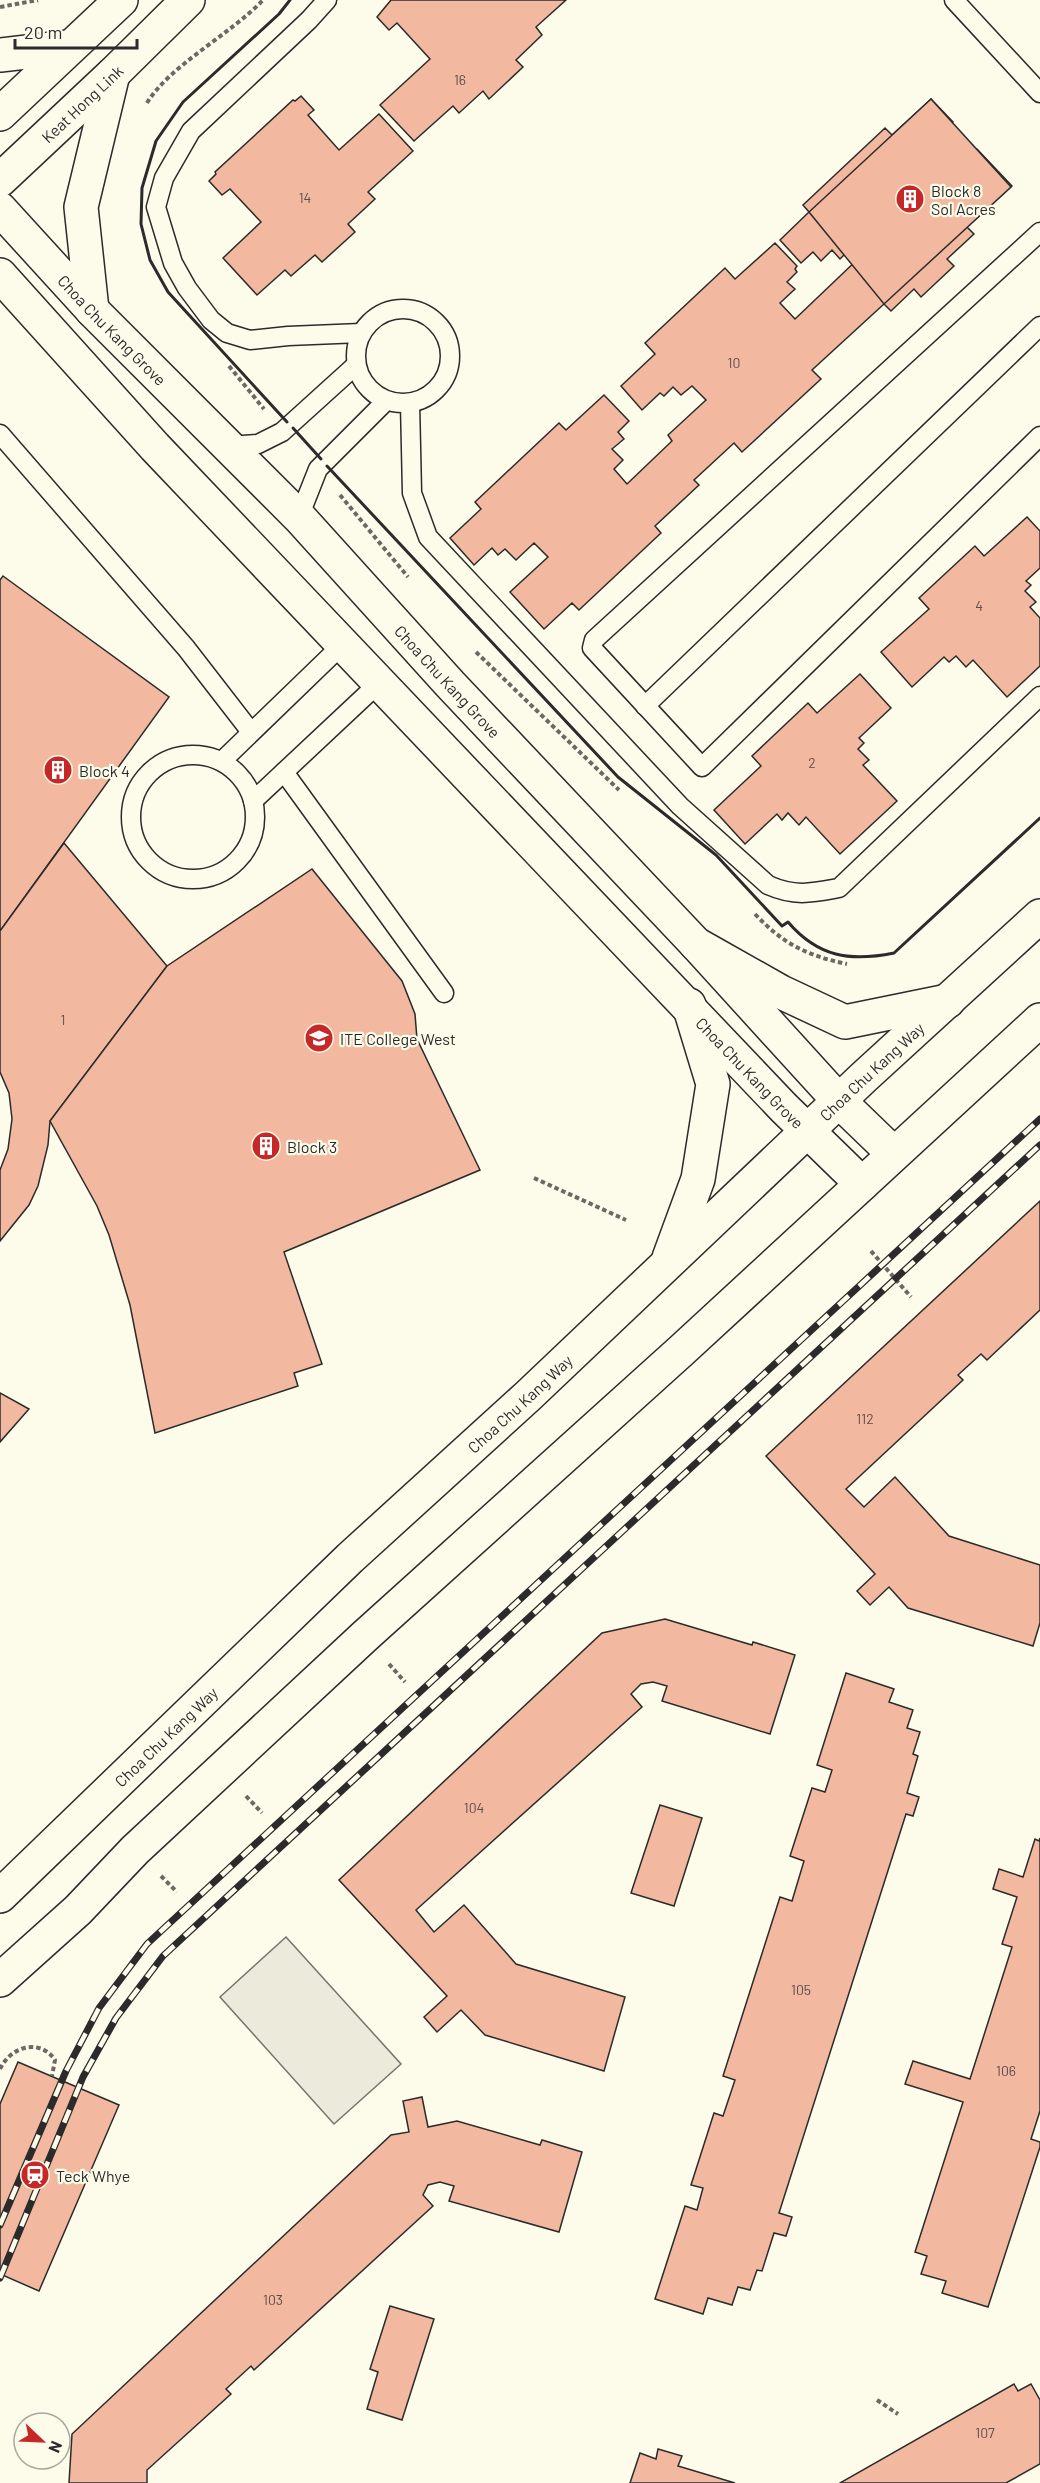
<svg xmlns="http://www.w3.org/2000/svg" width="1040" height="2483" viewBox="0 0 1040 2483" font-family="Barlow,sans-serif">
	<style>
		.green { fill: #ecebdb; stroke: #74746e; stroke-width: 1.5 }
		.building { fill: #f2b8a0; stroke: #2b2b2b; stroke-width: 1.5 }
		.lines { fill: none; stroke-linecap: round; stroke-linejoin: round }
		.service-casing { stroke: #2b2b2b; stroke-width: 21 }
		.minor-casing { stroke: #2b2b2b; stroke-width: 36 }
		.tertiary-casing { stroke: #2b2b2b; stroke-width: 36 }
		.secondary-casing { stroke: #2b2b2b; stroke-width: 36 }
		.path { stroke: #6a6964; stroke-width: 4; stroke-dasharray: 4.5 3; stroke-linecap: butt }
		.service { stroke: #fdfbea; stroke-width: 18 }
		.minor { stroke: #fdfbea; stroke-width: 33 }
		.tertiary { stroke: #fdfbea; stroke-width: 33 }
		.secondary { stroke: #fdfbea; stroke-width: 33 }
		.rail-casing { stroke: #2b2b2b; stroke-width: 7 }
		.rail { stroke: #fdfbea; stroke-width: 4.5; stroke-dasharray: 14; stroke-linecap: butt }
		.wall { stroke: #2b2b2b; stroke-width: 3 }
		.labels { text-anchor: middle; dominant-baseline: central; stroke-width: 4.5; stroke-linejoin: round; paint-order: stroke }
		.number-label { font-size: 14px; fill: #5d4e48 }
		.street-label { font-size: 16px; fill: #2b2b2b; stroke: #fdfbea }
		.poi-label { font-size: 16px; fill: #2b2b2b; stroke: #fdfbea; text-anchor: start }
	</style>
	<rect width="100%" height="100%" fill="#fdfbea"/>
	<polygon class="green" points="286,1937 401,2064 334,2124 220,1997"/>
	<g class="building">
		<polygon points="391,0 566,0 536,27 542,35 516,60 523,67 489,99 483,91 459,113 453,106 414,141 380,105 430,59 397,23 389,30 377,17"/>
		<polygon points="301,96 314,110 308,115 339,150 379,114 413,151 368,192 375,199 348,224 355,232 322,262 315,255 291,276 285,270 257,295 223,258 261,222 230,189 222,195 209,181 216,174 215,172 293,100 295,101"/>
		<polygon points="931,99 953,122 939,135 947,144 935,155 942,163 930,175 940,185 977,149 1012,186 967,227 974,234 947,259 954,266 921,297 914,289 891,311 884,304 812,370 821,379 742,452 734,443 694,480 699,485 655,526 661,533 579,610 572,603 544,629 510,592 548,557 534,543 516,560 505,549 498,555 492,548 474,565 450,538 481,509 475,502 559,423 566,430 604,395 629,421 618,432 624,439 612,449 623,460 614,469 627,484 672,441 668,435 706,400 692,386 681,395 673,387 664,396 660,393 642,410 621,386 655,354 645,343 725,268 735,279 775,243 797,266 795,269 797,272 787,282 795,289 780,303 795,319 860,257 851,248 840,259 832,250 821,261 813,252 801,263 780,240 809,212 803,205 885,128 892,135"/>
		<polygon points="931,99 1011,187 884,304 809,212"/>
		<polygon points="1027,517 1040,531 1040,568 1026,581 1031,585 1025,591 1036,602 1030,607 1040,618 1040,666 1007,697 973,660 966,667 956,656 949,662 944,657 912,687 881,652 929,609 919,598 975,546 984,556"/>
		<polygon points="3,576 169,697 0,931 0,580"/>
		<polygon points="860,674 891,708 859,738 864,743 858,749 869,760 863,765 897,801 840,854 806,817 799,825 788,813 782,820 777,814 745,844 714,810 761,766 752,756 808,703 817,713"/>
		<polygon points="64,843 167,966 50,1121 48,1145 38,1186 29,1205 0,1241 0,1170 8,1149 12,1119 9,1093 0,1072 0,931"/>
		<polygon points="312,869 402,981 415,1014 417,1039 480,1170 284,1252 322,1364 294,1373 298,1386 155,1433 130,1305 109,1235 97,1206 50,1121 167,966"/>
		<polygon points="1040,1201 1040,1310 987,1360 981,1354 958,1375 963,1380 846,1489 864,1507 895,1477 949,1536 1040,1565 1040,1623 1033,1646 908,1608 889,1587 870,1605 857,1591 875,1574 766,1456"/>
		<polygon points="0,1393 29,1409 0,1442"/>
		<polygon points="665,1619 752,1645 753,1642 795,1655 770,1734 662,1701 667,1686 653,1682 641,1684 631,1694 642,1707 416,1910 434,1932 464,1905 516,1964 625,1997 604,2071 485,2035 461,2010 437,2032 424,2017 447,1996 339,1880 602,1633"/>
		<polygon points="846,1673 894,1689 889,1702 913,1710 907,1728 920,1732 913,1754 918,1756 907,1793 919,1797 913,1816 906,1814 779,2213 792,2217 786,2236 774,2233 762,2271 757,2270 750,2290 738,2287 732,2305 708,2298 703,2314 655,2299 685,2206 697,2210 703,2188 691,2185 714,2113 723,2116 735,2080 723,2076 780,1897 792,1901 804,1861 790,1856 812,1788 825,1792 832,1770 817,1765"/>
		<polygon points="660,1805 702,1818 674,1906 631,1893"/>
		<polygon points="1040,1838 1040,2111 1031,2139 1040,2142 1040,2147 988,2307 942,2293 946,2281 921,2274 927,2256 915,2252 963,2102 905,2084 913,2061 970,2079 1012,1947 1002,1944 1017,1897 993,1889 999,1869 1023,1877 1035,1839 1039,1841"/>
		<polygon points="18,2062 119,2105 39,2291 0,2274 0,2104"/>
		<polygon points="422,2097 428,2127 457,2121 540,2145 542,2140 582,2152 559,2232 449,2201 454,2186 440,2182 428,2185 423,2195 433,2206 254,2370 251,2366 226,2389 231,2394 147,2470 147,2483 69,2483 72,2434 391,2135 409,2132 403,2101"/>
		<polygon points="390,2306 434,2319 402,2420 367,2409 378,2372 370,2369"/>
		<polygon points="1014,2384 1018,2391 1031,2384 1040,2400 1040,2464 1006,2483 840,2483"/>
		<polygon points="658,2449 682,2456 678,2466 735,2483 630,2483 640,2453 656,2459"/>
	</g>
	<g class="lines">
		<g class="service-casing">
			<g id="service">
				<polyline points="327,0 309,20 191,131 164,178 156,207 173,263 187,288 211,320 227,333 250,340 288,336 361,333"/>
				<polyline points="954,0 1040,93"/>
				<polyline points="1040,232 594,640 592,648 702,767 1040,436"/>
				<circle cx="403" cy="356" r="47"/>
				<path d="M410,403L412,493L428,537L680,806L768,885C795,897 812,893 839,888L1040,696"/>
				<polyline points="0,434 186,648 251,732"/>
				<polyline points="230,446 258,444 282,432 356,365"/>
				<polyline points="299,517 318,469 386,401"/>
				<polyline points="645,706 1040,326"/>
				<circle cx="193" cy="817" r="62"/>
				<polyline points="222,761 343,644"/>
				<polyline points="284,772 444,993"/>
				<polyline points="253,801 380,682"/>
			</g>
		</g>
		<g class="minor-casing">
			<g id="minor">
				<polyline points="0,114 121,0"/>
				<path id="s1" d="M0,180L113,74L188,0"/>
			</g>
		</g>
		<g class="tertiary-casing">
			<g id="tertiary">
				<polyline points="0,55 69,47"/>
				<path id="s2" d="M0,209L92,310L299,517L450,684L696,944L839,1101L894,1154"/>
				<path id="s3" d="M0,275L155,447L784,1108L862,1184"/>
				<polyline points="92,310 81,207 113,74"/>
			</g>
		</g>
		<g class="secondary-casing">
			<g id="secondary">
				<polyline points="696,944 781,992 845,1022 948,1001"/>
				<polyline points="669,1258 698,1179 713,1084 689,1005"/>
				<path id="s4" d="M0,1896L350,1558L528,1396L864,1077L1040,916"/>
				<polyline points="0,1980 78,1910 135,1850 365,1636 682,1350 1040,1020"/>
			</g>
		</g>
		<g class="path">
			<polyline points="0,7 38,0"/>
			<path d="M147,103C169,66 231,34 263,0"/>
			<polyline points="229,366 264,409"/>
			<polyline points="340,495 408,577"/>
			<polyline points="476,652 619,790"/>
			<path d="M755,914C783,944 808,956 847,964"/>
			<polyline points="534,1178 626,1220"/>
			<polyline points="871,1251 911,1297"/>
			<polyline points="389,1664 405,1682"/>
			<polyline points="246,1796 262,1813"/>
			<polyline points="161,1876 177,1892"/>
			<path d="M0,2069C11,2046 40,2038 55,2060L52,2076"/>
			<polyline points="877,2400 898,2414"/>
		</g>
		<use href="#service" class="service"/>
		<use href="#minor" class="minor"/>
		<use href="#tertiary" class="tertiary"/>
		<use href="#secondary" class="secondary"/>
		<g class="rail-casing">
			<g id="rail">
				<polyline points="0,2225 66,2071 99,2008 147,1944 1040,1119"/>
				<polyline points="0,2278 83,2077 116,2018 163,1956 1040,1145"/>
			</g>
		</g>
		<use href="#rail" class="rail"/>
		<g class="wall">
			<polyline points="287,422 168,292 150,260 141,224 142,188 156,141 183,102 279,14 290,0"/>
			<polyline points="293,428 321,459"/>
			<path d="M327,466L618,777L716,855L782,926L788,922C818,957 850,962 894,953L1040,818"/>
		</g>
	</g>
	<defs>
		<g id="building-disc" transform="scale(1.5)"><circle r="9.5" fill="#c62828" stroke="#fdfbea"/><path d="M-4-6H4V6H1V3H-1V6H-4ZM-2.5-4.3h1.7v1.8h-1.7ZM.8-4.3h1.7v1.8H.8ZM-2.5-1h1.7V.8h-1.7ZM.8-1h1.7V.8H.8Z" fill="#fff"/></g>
		<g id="school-disc" transform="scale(1.5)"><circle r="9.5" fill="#c62828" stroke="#fdfbea"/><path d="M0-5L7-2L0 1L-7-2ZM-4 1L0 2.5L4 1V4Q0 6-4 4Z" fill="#fff"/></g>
		<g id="station-disc" transform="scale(1.5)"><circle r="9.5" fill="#c62828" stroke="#fdfbea"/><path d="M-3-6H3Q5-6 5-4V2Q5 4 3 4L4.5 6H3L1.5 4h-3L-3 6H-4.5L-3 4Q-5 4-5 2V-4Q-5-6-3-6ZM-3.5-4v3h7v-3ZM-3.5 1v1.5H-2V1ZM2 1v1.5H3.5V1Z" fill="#fff"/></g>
	</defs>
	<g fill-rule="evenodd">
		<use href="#building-disc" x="910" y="199"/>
		<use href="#building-disc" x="58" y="770"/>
		<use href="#school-disc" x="319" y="1038"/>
		<use href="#building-disc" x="266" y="1146"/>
		<use href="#station-disc" x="35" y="2175"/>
	</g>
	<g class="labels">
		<g class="number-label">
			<text x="460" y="79">16</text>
			<text x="305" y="197">14</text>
			<text x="734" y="362">10</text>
			<text x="979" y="605">4</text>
			<text x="812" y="762">2</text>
			<text x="63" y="1019">1</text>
			<text x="865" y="1418">112</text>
			<text x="474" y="1807">104</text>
			<text x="801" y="1989">105</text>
			<text x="1006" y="2070">106</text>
			<text x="273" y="2299">103</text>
			<text x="985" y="2432">107</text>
		</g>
		<g class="street-label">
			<text stroke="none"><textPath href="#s1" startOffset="112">Keat Hong Link</textPath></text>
			<text stroke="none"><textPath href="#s2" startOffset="165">Choa Chu Kang Grove</textPath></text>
			<text stroke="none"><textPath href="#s2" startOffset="651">Choa Chu Kang Grove</textPath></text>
			<text stroke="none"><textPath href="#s3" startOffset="1095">Choa Chu Kang Grove</textPath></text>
			<text stroke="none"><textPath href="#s4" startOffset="1200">Choa Chu Kang Way</textPath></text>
			<text stroke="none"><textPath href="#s4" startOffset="716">Choa Chu Kang Way</textPath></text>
			<text stroke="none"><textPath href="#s4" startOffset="230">Choa Chu Kang Way</textPath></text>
		</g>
		<g class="poi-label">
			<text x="931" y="190">Block 8<tspan x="931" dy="18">Sol Acres</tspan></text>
			<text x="79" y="770">Block 4</text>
			<text x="340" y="1038">ITE College West</text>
			<text x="287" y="1146">Block 3</text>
			<text x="56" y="2175">Teck Whye</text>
		</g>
	</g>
	<g transform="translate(42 2441) rotate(113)"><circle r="28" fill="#fdfbea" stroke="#a9a89e" stroke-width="1.5"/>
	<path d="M0-4.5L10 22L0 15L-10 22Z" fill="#c62828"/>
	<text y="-9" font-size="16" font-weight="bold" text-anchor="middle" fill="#2b2b2b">N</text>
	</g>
	<path d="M15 39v9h122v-9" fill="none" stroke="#2b2b2b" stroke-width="3"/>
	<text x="24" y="39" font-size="18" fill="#2b2b2b" stroke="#fdfbea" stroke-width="4.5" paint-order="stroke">20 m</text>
</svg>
